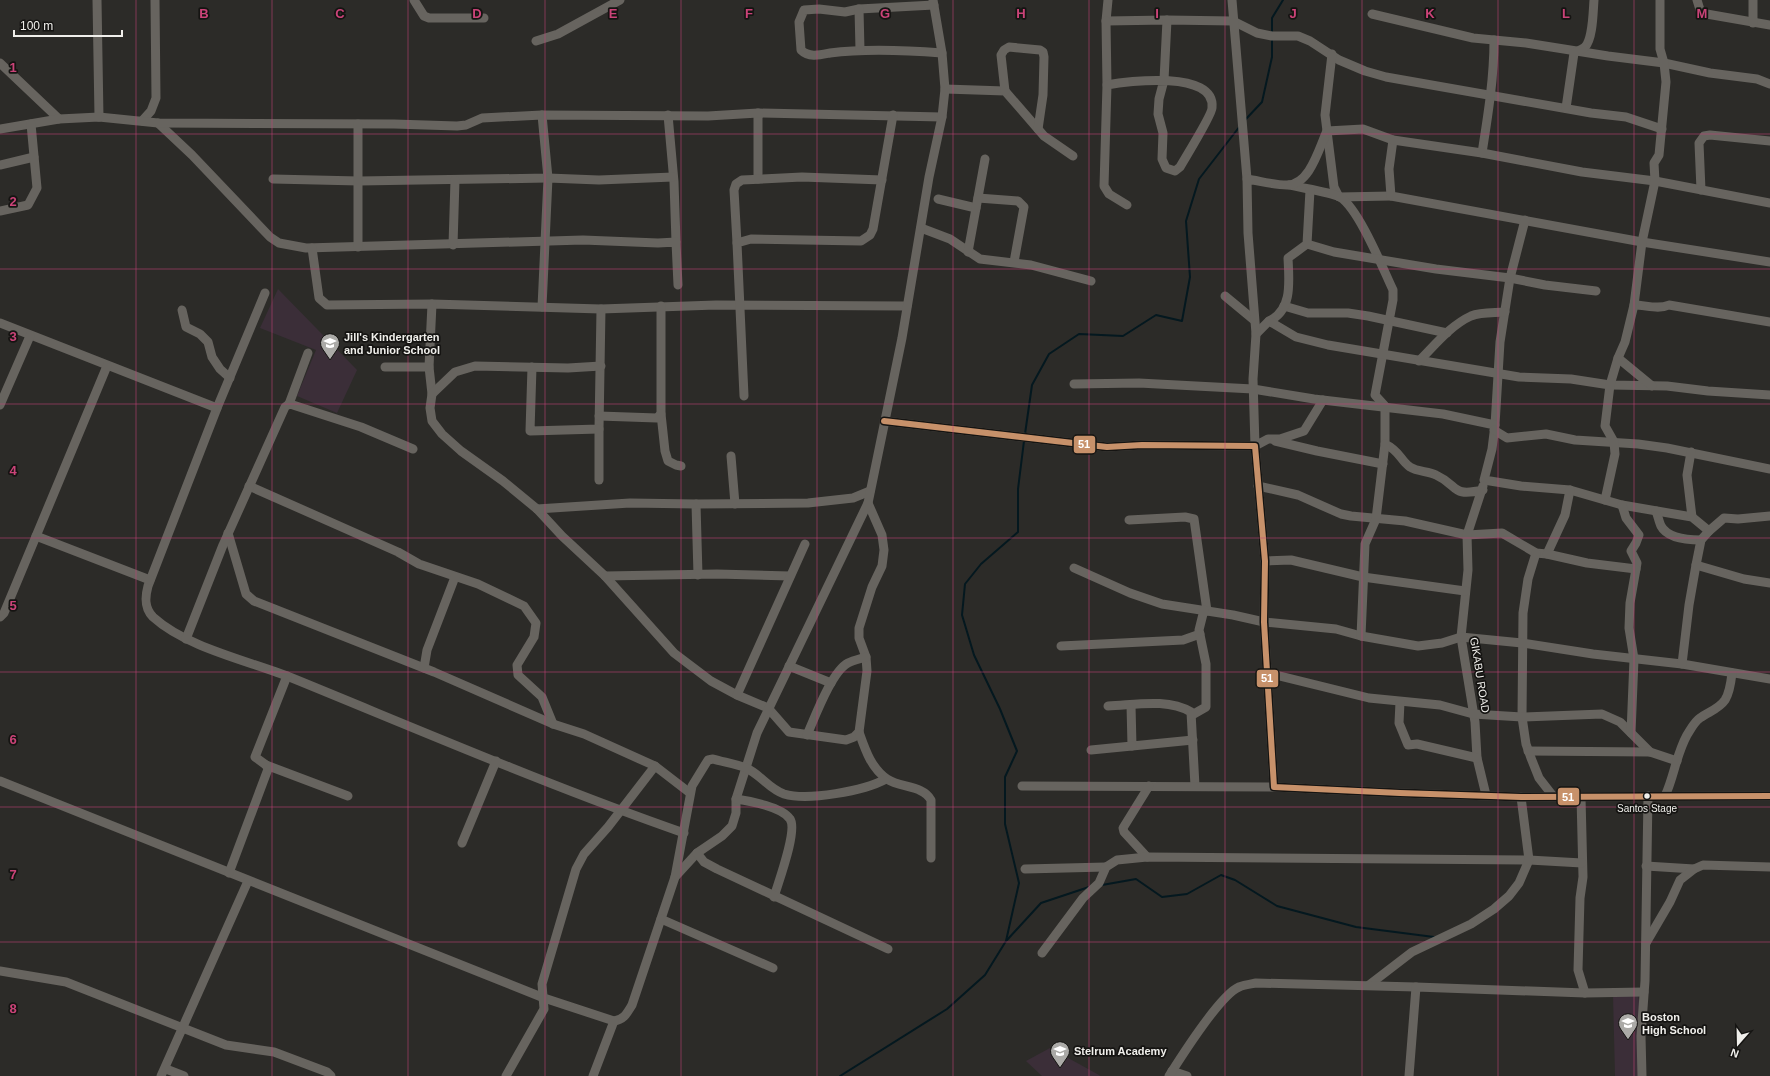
<svg xmlns="http://www.w3.org/2000/svg" width="1770" height="1076" viewBox="0 0 1770 1076" font-family="Helvetica,sans-serif">
	<style>
		.education { fill: #3b2e38 }
		.lines { fill: none; stroke-linecap: round; stroke-linejoin: round }
		.stream { stroke: #04181f; stroke-width: 2 }
		.street { stroke: #67645f; stroke-width: 9 }
		.bus-1-casing { stroke: #151412; stroke-width: 9 }
		.bus-1 { stroke: #c7916a; stroke-width: 6 }
		.grid { fill: none; stroke: #cb4378; stroke-width: 1; stroke-opacity: 0.55 }
		.bus-dot { fill: #f0efeb; stroke: #151412; stroke-width: 1.5 }
		.labels { text-anchor: middle; dominant-baseline: central; stroke-width: 3.5; stroke-linejoin: round; paint-order: stroke }
		.bus-label { font-size: 10px; fill: #f0efeb; stroke: #151412 }
		.poi-label { font-size: 11px; font-weight: bold; fill: #f0efeb; stroke: #151412; text-anchor: start }
		.street-label { font-size: 11px; fill: #f0efeb; stroke: #151412 }
		.grid-label { font-size: 13px; text-anchor: middle; font-weight: bold; fill: #cb4378; stroke: #151412; stroke-width: 3.5; stroke-linejoin: round; paint-order: stroke }
		.line-badge { stroke: #151412; stroke-width: 1.5 }
		.badge-label { font-size: 11px; text-anchor: middle; font-weight: bold; fill: #fff }
	</style>
	<rect width="100%" height="100%" fill="#2c2b28"/>
	<g class="education">
		<polygon points="278,289 357,370 337,413 297,396 316,350 260,328"/>
		<polygon points="1613,995 1638,995 1639,1001 1644,1005 1641,1076 1615,1076"/>
		<polygon points="1050,1048 1099,1075 1100,1076 1042,1076 1026,1061"/>
	</g>
	<g class="lines">
		<g class="stream">
			<polyline points="1272,34 1272,18 1283,0"/>
			<polyline points="1245,120 1262,102 1272,57 1272,38"/>
			<polyline points="1025,434 1032,385 1049,354 1079,334 1123,336 1156,315 1182,321 1190,277 1186,221 1199,179 1240,126"/>
			<polyline points="1102,885 1136,879 1162,897 1187,894 1221,875 1235,880 1277,906 1356,927 1434,937"/>
			<polyline points="1007,940 1041,903 1089,887"/>
			<polyline points="840,1076 947,1009 985,975 1006,941 1019,883 1005,824 1005,777 1017,751 1000,709 974,655 962,615 965,584 981,564 1018,532 1018,489 1024,441"/>
		</g>
		<g class="street">
			<polyline points="97,0 99,117"/>
			<polyline points="414,0 424,16 429,18 484,18"/>
			<polyline points="1108,0 1106,21 1167,20 1233,21 1257,33 1272,36 1298,36 1310,41 1339,60 1365,71 1386,77 1591,113 1626,117 1662,129"/>
			<polyline points="1232,0 1247,179"/>
			<polyline points="1697,0 1701,13 1770,25"/>
			<polyline points="1753,0 1753,23"/>
			<path d="M934,5L859,9L845,12L819,9L804,10L799,22L801,50C809,58 820,55 830,53C867,48 905,50 942,53"/>
			<polyline points="859,9 860,50"/>
			<polyline points="1372,14 1473,38 1526,43 1608,56 1664,63 1710,73 1757,79 1770,84"/>
			<polyline points="1106,21 1107,85"/>
			<polyline points="536,41 558,34 620,0"/>
			<polyline points="1332,54 1325,115 1334,187 1339,197 1391,196"/>
			<polyline points="0,63 59,119"/>
			<polyline points="945,89 1005,91 1044,136 1073,156"/>
			<polyline points="1005,91 1001,55 1004,50 1009,47 1040,50 1043,52 1044,57 1043,95 1038,129"/>
			<path d="M1566,108L1574,53C1577,51 1582,50 1585,47C1593,39 1593,12 1594,0"/>
			<polyline points="758,113 758,179"/>
			<polyline points="668,115 674,182 676,242"/>
			<polyline points="142,121 151,111 156,98 155,0"/>
			<polyline points="158,123 192,155 270,237 279,243 306,248 583,240 658,243 676,242 678,285"/>
			<polyline points="0,129 59,119 99,117 158,123 394,124 457,126 466,125 482,118 542,115 708,116 758,113 942,117"/>
			<polyline points="1393,140 1389,169 1391,196 1642,242 1770,262"/>
			<path d="M1482,153C1488,115 1494,78 1494,40"/>
			<polyline points="0,165 34,157"/>
			<polyline points="273,179 359,181 548,178 542,115"/>
			<path d="M1289,185C1301,188 1331,192 1340,197C1359,209 1383,269 1393,290V300L1375,395L1385,406V444C1400,451 1400,460 1410,467C1418,472 1428,471 1436,475C1460,486 1450,497 1483,490"/>
			<polyline points="1701,190 1699,143 1704,136 1710,135 1770,141"/>
			<polyline points="978,198 1018,201 1024,207 1014,262"/>
			<polyline points="938,199 976,208"/>
			<path d="M1127,205L1109,194L1104,186L1107,85C1128,81 1216,70 1212,108C1212,115 1185,158 1180,167L1175,171L1166,168L1162,159L1163,133L1158,114L1159,99L1164,80L1167,20"/>
			<polyline points="0,211 28,205 37,188 31,124"/>
			<polyline points="1525,220 1510,278 1500,342 1495,425 1492,449 1484,480 1521,486 1570,490 1622,505 1692,517 1709,531 1724,518 1738,519 1770,516"/>
			<polyline points="921,228 950,239 980,259 1031,265 1091,281"/>
			<polyline points="737,243 734,190 736,184 742,180 802,177 882,180"/>
			<polyline points="1307,244 1334,252 1436,269 1510,278 1545,285 1596,291"/>
			<polyline points="453,245 455,180"/>
			<polyline points="358,247 358,124"/>
			<polyline points="312,248 319,298 327,305 432,304 601,309 716,305 907,306"/>
			<polyline points="968,252 985,159"/>
			<path d="M265,293L217,408L148,586C145,597 144,608 153,617C187,648 250,661 292,678C422,731 552,787 684,833"/>
			<polyline points="1225,296 1254,320"/>
			<polyline points="432,304 429,367 432,394 430,408 432,421 442,434 461,451 503,481 537,509 562,536 605,576 674,653 711,681 737,695 768,708 789,732 846,740 854,737 859,732 867,671 866,657 859,638 859,628 872,587 882,566 884,550 882,535 868,503"/>
			<path d="M1634,305C1646,305 1658,310 1669,305L1770,322"/>
			<polyline points="661,306 661,414 665,451 668,461 676,465 681,466"/>
			<polyline points="1284,306 1308,313 1348,313 1368,316 1447,333"/>
			<polyline points="542,307 548,178 599,180 673,177"/>
			<polyline points="182,310 186,327 200,334 208,342 212,357 220,369 230,378"/>
			<path d="M1269,321C1293,310 1289,281 1288,258L1307,244L1310,190"/>
			<polyline points="0,323 217,408"/>
			<polyline points="1256,334 1269,321 1296,337 1328,345 1519,377 1571,379 1610,385 1667,386 1708,391 1770,395"/>
			<polyline points="1618,358 1652,386"/>
			<path d="M1419,361C1435,345 1451,325 1471,316C1481,312 1494,313 1505,312"/>
			<polyline points="385,367 429,367"/>
			<polyline points="532,367 530,431 599,429 601,309"/>
			<polyline points="1074,384 1139,383 1253,389 1314,399 1443,414 1495,425"/>
			<polyline points="432,394 455,372 475,366 568,368 601,366"/>
			<polyline points="744,396 737,243 751,239 861,241 870,235 873,229 893,115"/>
			<path d="M1323,400L1304,431L1280,439H1268L1255,446L1253,379L1256,334L1248,233L1247,179C1260,181 1274,185 1287,185C1310,185 1319,148 1327,131L1363,129L1393,140L1482,153L1582,172L1655,181L1770,203"/>
			<polyline points="289,404 308,353"/>
			<polyline points="0,405 30,336"/>
			<polyline points="599,416 657,418 661,414"/>
			<polyline points="884,421 1107,447 1142,445 1255,446 1265,561 1264,622 1274,787 1400,793 1521,797 1770,796"/>
			<polyline points="1494,430 1507,438 1546,434 1575,440 1638,444 1667,448 1770,469"/>
			<polyline points="1275,441 1317,451 1383,464"/>
			<polyline points="1691,452 1687,475 1692,517"/>
			<polyline points="731,456 735,504"/>
			<polyline points="599,480 599,429"/>
			<polyline points="249,486 398,552 419,564 478,584 524,606 536,623 534,637 517,665 518,675 542,697 553,724"/>
			<polyline points="1258,486 1298,495 1341,514 1351,516 1405,521 1467,535 1502,533 1536,553 1547,554 1565,515 1570,490"/>
			<polyline points="1483,486 1467,535 1468,570 1461,637 1475,722 1477,758 1486,795"/>
			<polyline points="1605,500 1615,454 1614,442 1605,426 1610,385 1618,358 1625,342 1634,305 1642,242 1655,181 1654,163 1659,155 1666,82 1664,63 1660,49 1660,0"/>
			<polyline points="696,504 698,575"/>
			<polyline points="537,509 630,503 696,504 808,503 853,498 870,491"/>
			<path d="M1656,511C1658,516 1659,522 1661,526C1668,539 1689,540 1701,540"/>
			<polyline points="1129,520 1185,517 1194,519 1207,611"/>
			<polyline points="228,533 246,594 254,601 434,672 553,724 584,734 655,766 690,793"/>
			<polyline points="36,536 150,580"/>
			<polyline points="1536,553 1528,579 1523,613 1522,717 1526,744 1531,758 1539,778 1553,796"/>
			<polyline points="1547,554 1587,563 1636,569 1637,563 1631,551 1636,543 1639,535 1626,518 1622,505"/>
			<polyline points="1265,561 1291,560 1363,577 1465,591"/>
			<polyline points="1696,565 1744,579 1770,583"/>
			<polyline points="1074,568 1130,593 1162,604 1233,615 1264,622 1336,629 1361,636 1418,646 1442,643 1461,637 1522,643 1593,654 1682,664 1770,679"/>
			<polyline points="605,576 717,574 790,576"/>
			<polyline points="0,617 4,613 107,366"/>
			<polyline points="1361,636 1365,544 1376,519 1385,444"/>
			<polyline points="186,639 223,545 285,407 289,404 293,405 361,427 413,449"/>
			<polyline points="1061,646 1183,640 1200,634"/>
			<polyline points="1682,664 1689,605 1696,565 1701,540 1709,531"/>
			<polyline points="789,666 831,683"/>
			<polyline points="424,668 427,650 455,577"/>
			<polyline points="1267,673 1369,698 1440,705 1473,714 1522,717 1602,714 1620,722 1650,752 1677,761"/>
			<polyline points="737,695 805,544"/>
			<polyline points="1400,702 1399,723 1408,745 1417,744 1477,758"/>
			<polyline points="1131,705 1132,746 1193,740"/>
			<path d="M1108,706C1135,705 1167,698 1191,712L1195,786"/>
			<polyline points="1192,715 1206,707 1206,664 1199,630 1204,610"/>
			<path d="M859,732C865,749 871,768 887,779C900,788 923,785 931,800V858"/>
			<polyline points="1631,733 1634,659 1629,628 1630,603 1636,569"/>
			<path d="M807,735C815,717 832,671 848,663C854,660 860,659 866,657"/>
			<polyline points="1091,750 1132,746"/>
			<polyline points="1528,751 1650,752"/>
			<polyline points="266,765 348,796"/>
			<path d="M0,781L544,998L614,1021C624,1020 627,1013 632,1005L675,877L697,853L722,836L732,826L736,813V799L757,733L868,503L902,338L929,177L942,117L945,89L942,53L933,0"/>
			<polyline points="1022,786 1274,787"/>
			<path d="M1665,796C1674,777 1676,755 1687,735C1691,729 1694,722 1700,718C1708,712 1719,709 1725,700C1730,692 1731,682 1732,673"/>
			<polyline points="1581,797 1583,877 1580,898 1578,970 1585,993"/>
			<path d="M736,799C750,801 782,807 790,819C798,830 778,883 774,897"/>
			<polyline points="462,843 496,761"/>
			<polyline points="697,853 704,862 717,869 888,949"/>
			<polyline points="1147,857 1124,832 1123,828 1149,786"/>
			<polyline points="1646,866 1694,869"/>
			<polyline points="1025,869 1106,867"/>
			<polyline points="229,873 268,769 266,765 255,757 287,676"/>
			<path d="M675,877L692,786L708,760L713,759C723,762 736,764 746,768C760,774 769,789 784,794C808,801 864,791 886,779"/>
			<polyline points="661,919 773,968"/>
			<polyline points="1646,943 1670,902 1680,880 1694,869 1703,865 1770,867"/>
			<polyline points="1042,953 1083,898 1099,883 1106,867 1117,860 1147,857 1529,860 1582,863"/>
			<polyline points="0,971 66,982 226,1045 274,1052 327,1072 331,1076"/>
			<polyline points="1369,985 1412,952 1471,924 1494,909 1509,896 1519,883 1529,860 1521,797"/>
			<polyline points="166,1069 184,1076"/>
			<polyline points="1172,1071 1187,1076"/>
			<polyline points="161,1076 248,881"/>
			<polyline points="506,1076 544,1009 542,984 576,869 584,854 608,827 655,766"/>
			<polyline points="593,1076 614,1021"/>
			<path d="M1169,1076C1181,1057 1220,995 1239,987C1244,985 1251,984 1256,983L1416,987"/>
			<polyline points="1409,1076 1416,987 1585,993 1644,992"/>
			<polyline points="1642,1076 1641,1036 1645,981 1648,796"/>
		</g>
		<g class="bus-1-casing">
			<polyline id="bus-1" points="884,421 1107,447 1142,445 1255,446 1265,561 1264,622 1274,787 1400,793 1521,797 1770,796"/>
		</g>
		<use href="#bus-1" class="bus-1"/>
	</g>
	<path class="grid" d="M136,0V1076M272,0V1076M408,0V1076M545,0V1076M681,0V1076M817,0V1076M953,0V1076M1089,0V1076M1225,0V1076M1362,0V1076M1498,0V1076M1634,0V1076M0,134H1770M0,269H1770M0,404H1770M0,538H1770M0,672H1770M0,807H1770M0,942H1770"/>
	<defs>
		<g id="school-pin" transform="scale(1)"><path d="M0 17L-7.5 6A9.5 9.5 0 1 1 7.5 6Z" fill="#abaaa7" stroke="#151412"/><path d="M0-5L7-2L0 1L-7-2ZM-4 1L0 2.5L4 1V4Q0 6-4 4Z" fill="#fff"/></g>
	</defs>
	<g fill-rule="evenodd">
		<use href="#school-pin" x="330" y="343"/>
		<use href="#school-pin" x="1628" y="1023"/>
		<use href="#school-pin" x="1060" y="1051"/>
	</g>
	<circle class="bus-dot" cx="1647" cy="796" r="3.5"/>
	<g class="labels">
		<g class="bus-label">
			<text x="1647" y="808">Santos Stage</text>
		</g>
		<g class="poi-label">
			<text x="344" y="337">Jill's Kindergarten<tspan x="344" dy="13">and Junior School</tspan></text>
			<text x="1642" y="1017">Boston<tspan x="1642" dy="13">High School</tspan></text>
			<text x="1074" y="1051">Stelrum Academy</text>
		</g>
		<g class="street-label">
			<text transform="translate(1480 675) rotate(81)">GIKABU ROAD</text>
		</g>
	</g>
	<g class="grid-label">
		<text x="204" y="18">B</text>
		<text x="340" y="18">C</text>
		<text x="477" y="18">D</text>
		<text x="613" y="18">E</text>
		<text x="749" y="18">F</text>
		<text x="885" y="18">G</text>
		<text x="1021" y="18">H</text>
		<text x="1157" y="18">I</text>
		<text x="1293" y="18">J</text>
		<text x="1430" y="18">K</text>
		<text x="1566" y="18">L</text>
		<text x="1702" y="18">M</text>
		<text x="13" y="72">1</text>
		<text x="13" y="206">2</text>
		<text x="13" y="341">3</text>
		<text x="13" y="475">4</text>
		<text x="13" y="610">5</text>
		<text x="13" y="744">6</text>
		<text x="13" y="879">7</text>
		<text x="13" y="1013">8</text>
	</g>
	<g class="line-badge">
		<rect x="1073" y="435" width="23" height="19" rx="4" fill="#c7916a"/>
		<rect x="1256" y="669" width="23" height="19" rx="4" fill="#c7916a"/>
		<rect x="1557" y="787" width="23" height="19" rx="4" fill="#c7916a"/>
	</g>
	<g class="badge-label">
		<text x="1084" y="448">51</text>
		<text x="1267" y="682">51</text>
		<text x="1568" y="801">51</text>
	</g>
	<g transform="translate(1738 1044) rotate(200)" stroke="#151412" stroke-width="3" paint-order="stroke">
	<path d="M0-3L7 15L0 10L-7 15Z" fill="#f0efeb"/>
	<text y="-6" font-size="11" font-weight="bold" text-anchor="middle" fill="#f0efeb">N</text>
	</g>
	<path d="M14 30v6h108v-6" fill="none" stroke="#f0efeb" stroke-width="2"/>
	<text x="20" y="30" font-size="12" fill="#f0efeb" stroke="#151412" stroke-width="3" paint-order="stroke">100 m</text>
</svg>
